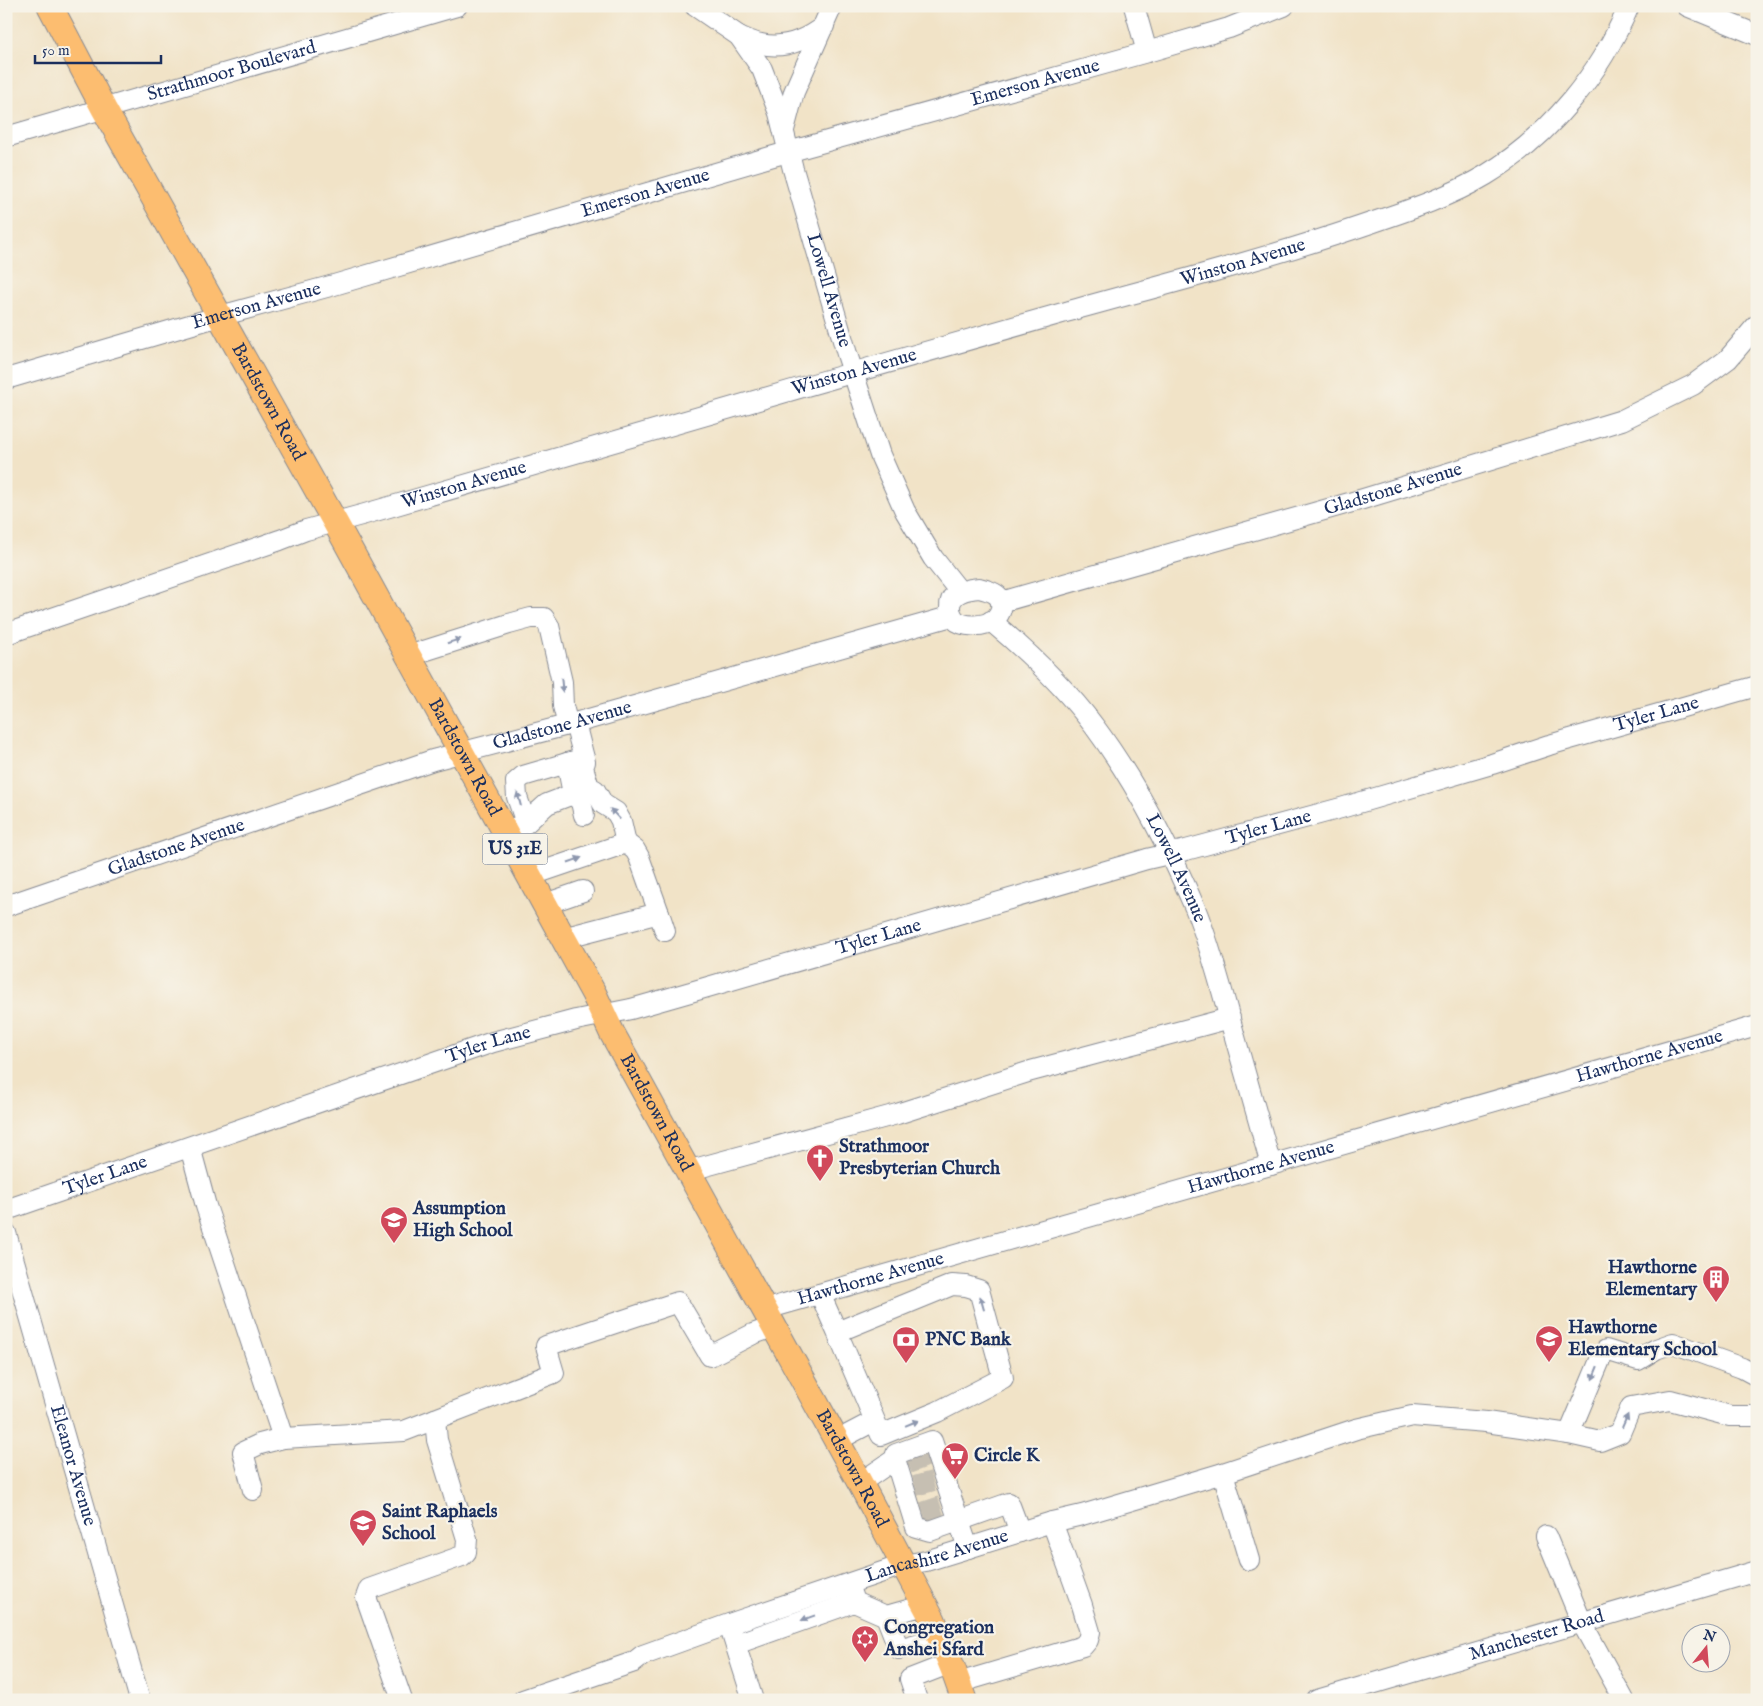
<svg xmlns="http://www.w3.org/2000/svg" width="1763" height="1706" viewBox="0 0 1763 1706" font-family="'IM FELL English',serif">
	<style>
		.lines { fill: none; stroke-linecap: round; stroke-linejoin: round }
		.minor-tunnel { stroke: #c6bfb2; stroke-width: 20; stroke-dasharray: 20 10; stroke-linecap: butt }
		.minor-casing { stroke: #868992; stroke-width: 22 }
		.major-casing { stroke: #868992; stroke-width: 27 }
		.minor { stroke: #fff; stroke-width: 20 }
		.major { stroke: #fcbd6f; stroke-width: 25 }
		.oneway { fill: #8d97ae }
		.labels { text-anchor: middle; dominant-baseline: central; stroke-width: 4.5; stroke-linejoin: round; paint-order: stroke }
		.shield { fill: #f7f3e8; stroke: #5d6a87; stroke-width: 1 }
		.shield-label { font-size: 18px; font-weight: bold; fill: #1b2f5e }
		.street-label { font-size: 19px; fill: #1b2f5e; stroke: #f7f3e8 }
		.poi-label { font-size: 19px; font-weight: bold; fill: #1b2f5e; stroke: #f7f3e8; text-anchor: start }
	</style>
	<rect width="100%" height="100%" fill="#f7f3e8"/>
	<filter id="ink" filterUnits="userSpaceOnUse"><feTurbulence type="fractalNoise" baseFrequency=".02" numOctaves="2"/><feDisplacementMap in="SourceGraphic" scale="10" xChannelSelector="R" yChannelSelector="G"/><feConvolveMatrix kernelMatrix="1 2 1 2 8 2 1 2 1" color-interpolation-filters="sRGB"/></filter>
	<filter id="wash" filterUnits="userSpaceOnUse"><feTurbulence type="fractalNoise" baseFrequency=".0096" numOctaves="4" result="noise"/><feDisplacementMap in="SourceGraphic" scale="20" xChannelSelector="R" yChannelSelector="G"/><feGaussianBlur stdDeviation="1.12" result="paint"/><feColorMatrix in="noise" values="0 0 0 0 0 0 0 0 0 0 0 0 0 0 0 0 0 1.4 0 .05"/><feComposite in="paint" operator="in"/></filter>
	<g filter="url(#wash)">
		<rect width="100%" height="100%" fill="#f1e3c7"/>
	</g>
	<g filter="url(#ink)">
		<g class="lines">
			<g class="minor-tunnel">
				<polyline points="908,1464 926,1457"/>
				<polyline points="915,1486 933,1481"/>
				<polyline points="923,1512 941,1506"/>
			</g>
			<g class="minor-casing">
				<g id="minor">
					<path id="s1" d="M695,6L739,36L762,69L779,113L793,169L847,354L880,455L905,511L933,558L960,592"/>
					<polyline points="1134,6 1147,52"/>
					<polyline points="1687,6 1757,35"/>
					<path d="M739,36C746,39 754,43 761,44C784,49 806,40 824,26"/>
					<polyline points="784,130 794,92 832,6"/>
					<path id="s2" d="M6,137L457,6"/>
					<path id="s3" d="M6,379L220,316L334,285L770,157L1147,52L1229,28L1284,6"/>
					<path d="M979,588C991,591 1004,594 1001,609C1000,613 998,616 995,619C985,627 963,628 954,619C952,616 950,612 950,608C949,592 967,589 979,588Z"/>
					<path id="s4" d="M1001,602L1363,499L1622,420L1693,385L1728,359L1757,325"/>
					<path id="s5" d="M991,621C1028,652 1065,687 1094,726C1135,781 1168,845 1195,908C1209,942 1219,980 1229,1016C1243,1066 1257,1115 1271,1165"/>
					<path id="s6" d="M6,634L280,540L306,530L365,514C598,446 832,378 1066,312C1163,285 1261,260 1356,228C1400,213 1446,199 1486,175C1550,136 1600,74 1629,6"/>
					<polyline points="408,656 509,624 531,618 544,618 549,626 562,682 563,706 568,725"/>
					<polyline points="573,794 581,802 584,815"/>
					<polyline points="526,823 547,804 573,794 567,763"/>
					<polyline points="505,832 526,823 517,797 516,782 523,776 584,758"/>
					<polyline points="529,876 626,843"/>
					<polyline points="545,904 583,891"/>
					<path id="s7" d="M6,906L433,760L575,723L952,616"/>
					<polyline points="659,913 665,931"/>
					<polyline points="563,938 659,913 639,857 635,850 626,843 621,821 616,812 603,804 595,790 589,787 583,767 585,762 575,723"/>
					<polyline points="190,1147 206,1206 283,1438 404,1431 435,1419 437,1440 467,1539 466,1552 462,1556 369,1589 366,1597 402,1700"/>
					<polyline points="687,1171 897,1114 1031,1071 1230,1018"/>
					<path id="s8" d="M6,1210L493,1042L576,1020L631,1009L694,991L1147,859L1186,850L1341,808L1492,764L1549,745L1757,686"/>
					<path id="s9" d="M6,1233L140,1700"/>
					<polyline points="820,1294 837,1332 952,1285 966,1286 979,1290 1003,1378 937,1412 881,1435 837,1332"/>
					<path id="s10" d="M763,1310L1757,1026"/>
					<polyline points="435,1419 554,1373 546,1346 678,1302 710,1356 753,1334 773,1327"/>
					<polyline points="1569,1434 1600,1360 1606,1350 1638,1360 1656,1349 1673,1343 1742,1368 1757,1376"/>
					<polyline points="836,1441 874,1421"/>
					<polyline points="1223,1473 1249,1560"/>
					<polyline points="860,1483 895,1459"/>
					<polyline points="253,1490 243,1452 260,1444 283,1438"/>
					<polyline points="1546,1536 1582,1623 1624,1700"/>
					<polyline points="968,1548 932,1441 896,1454 895,1459 916,1527 930,1531 1009,1503 1020,1532"/>
					<polyline points="850,1590 854,1602 886,1616"/>
					<polyline points="925,1605 886,1616 899,1649 940,1637"/>
					<polyline points="731,1631 753,1700"/>
					<polyline points="736,1644 854,1602"/>
					<polyline points="958,1683 1083,1646 1088,1640 1090,1632 1082,1605 1052,1522"/>
					<path id="s11" d="M523,1700L634,1662L643,1655L729,1624L903,1565L926,1561L1052,1522L1082,1515L1223,1473L1356,1429L1412,1416L1486,1422L1569,1434L1600,1441L1620,1433L1631,1407L1670,1400L1730,1416H1757"/>
					<polyline points="917,1700 910,1679 951,1663"/>
					<path id="s12" d="M1317,1700L1757,1571"/>
				</g>
			</g>
			<g class="major-casing">
				<g id="major">
					<path id="s13" d="M50,6L104,109L335,522L594,994L612,1033L860,1483L933,1620L953,1669L964,1700"/>
				</g>
			</g>
			<use href="#minor" class="minor"/>
			<use href="#major" class="major"/>
		</g>
		<defs><path id="oneway-solid" d="M-6-.8H1V-3.2L6.5 0L1 3.2V.8H-6Z" transform="scale(1.25)"/></defs>
		<g class="oneway">
			<use href="#oneway-solid" transform="translate(454 641) rotate(-18)"/>
			<use href="#oneway-solid" transform="translate(562 685) rotate(84)"/>
			<use href="#oneway-solid" transform="translate(519 799) rotate(-105)"/>
			<use href="#oneway-solid" transform="translate(615 814) rotate(-133)"/>
			<use href="#oneway-solid" transform="translate(575 860) rotate(-19)"/>
			<use href="#oneway-solid" transform="translate(982 1303) rotate(-106)"/>
			<use href="#oneway-solid" transform="translate(1595 1373) rotate(112)"/>
			<use href="#oneway-solid" transform="translate(1625 1421) rotate(-66)"/>
			<use href="#oneway-solid" transform="translate(912 1423) rotate(-22)"/>
			<use href="#oneway-solid" transform="translate(808 1618) rotate(160)"/>
		</g>
	</g>
	<defs>
		<g id="church-pin" transform="scale(1.4375)"><path d="M0 17L-7.5 6A9.5 9.5 0 1 1 7.5 6Z" fill="#d1495b" stroke="#f7f3e8"/><path d="M-1.2-6h2.4v3.5h3.3v2.4h-3.3V6h-2.4V-.1h-3.3v-2.4h3.3Z" fill="#fff"/></g>
		<g id="school-pin" transform="scale(1.4375)"><path d="M0 17L-7.5 6A9.5 9.5 0 1 1 7.5 6Z" fill="#d1495b" stroke="#f7f3e8"/><path d="M0-5L7-2L0 1L-7-2ZM-4 1L0 2.5L4 1V4Q0 6-4 4Z" fill="#fff"/></g>
		<g id="building-pin" transform="scale(1.4375)"><path d="M0 17L-7.5 6A9.5 9.5 0 1 1 7.5 6Z" fill="#d1495b" stroke="#f7f3e8"/><path d="M-4-6H4V6H1V3H-1V6H-4ZM-2.5-4.3h1.7v1.8h-1.7ZM.8-4.3h1.7v1.8H.8ZM-2.5-1h1.7V.8h-1.7ZM.8-1h1.7V.8H.8Z" fill="#fff"/></g>
		<g id="bank-pin" transform="scale(1.4375)"><path d="M0 17L-7.5 6A9.5 9.5 0 1 1 7.5 6Z" fill="#d1495b" stroke="#f7f3e8"/><path d="M-6-4H6V4H-6ZM0-2.3a2.3 2.3 0 1 0 0 4.6a2.3 2.3 0 1 0 0-4.6Z" fill="#fff"/></g>
		<g id="supermarket-pin" transform="scale(1.4375)"><path d="M0 17L-7.5 6A9.5 9.5 0 1 1 7.5 6Z" fill="#d1495b" stroke="#f7f3e8"/><path d="M-6-5.5h2.5l.6 2H6L4.5 2H-2.5L-4.4-4H-6ZM-1.5 3.2a1.3 1.3 0 1 0 .1 0ZM3 3.2a1.3 1.3 0 1 0 .1 0Z" fill="#fff"/></g>
		<g id="synagogue-pin" transform="scale(1.4375)"><path d="M0 17L-7.5 6A9.5 9.5 0 1 1 7.5 6Z" fill="#d1495b" stroke="#f7f3e8"/><path d="M0-6.5L5.6 3.2H-5.6ZM0 6.5L5.6-3.2H-5.6Z" fill="#fff"/></g>
	</defs>
	<g fill-rule="evenodd">
		<use href="#church-pin" x="820" y="1158"/>
		<use href="#school-pin" x="394" y="1220"/>
		<use href="#building-pin" x="1716" y="1279"/>
		<use href="#school-pin" x="1549" y="1339"/>
		<use href="#bank-pin" x="906" y="1340"/>
		<use href="#supermarket-pin" x="955" y="1456"/>
		<use href="#school-pin" x="363" y="1523"/>
		<use href="#synagogue-pin" x="865" y="1639"/>
	</g>
	<g class="labels">
		<rect class="shield" x="482.5" y="833.5" width="65" height="31" rx="4"/>
		<g class="shield-label">
			<text x="515" y="849">US 31E</text>
		</g>
		<g class="street-label">
			<text stroke="none"><textPath href="#s2" startOffset="235">Strathmoor Boulevard</textPath></text>
			<text stroke="none"><textPath href="#s3" startOffset="1071">Emerson Avenue</textPath></text>
			<text stroke="none"><textPath href="#s3" startOffset="666">Emerson Avenue</textPath></text>
			<text stroke="none"><textPath href="#s6" startOffset="1292">Winston Avenue</textPath></text>
			<text stroke="none"><textPath href="#s1" startOffset="325">Lowell Avenue</textPath></text>
			<text stroke="none"><textPath href="#s3" startOffset="261">Emerson Avenue</textPath></text>
			<text stroke="none"><textPath href="#s6" startOffset="888">Winston Avenue</textPath></text>
			<text stroke="none"><textPath href="#s13" startOffset="452">Bardstown Road</textPath></text>
			<text stroke="none"><textPath href="#s6" startOffset="482">Winston Avenue</textPath></text>
			<text stroke="none"><textPath href="#s4" startOffset="408">Gladstone Avenue</textPath></text>
			<text stroke="none"><textPath href="#s8" startOffset="1724">Tyler Lane</textPath></text>
			<text stroke="none"><textPath href="#s7" startOffset="585">Gladstone Avenue</textPath></text>
			<text stroke="none"><textPath href="#s13" startOffset="858">Bardstown Road</textPath></text>
			<text stroke="none"><textPath href="#s8" startOffset="1320">Tyler Lane</textPath></text>
			<text stroke="none"><textPath href="#s7" startOffset="180">Gladstone Avenue</textPath></text>
			<text stroke="none"><textPath href="#s5" startOffset="312">Lowell Avenue</textPath></text>
			<text stroke="none"><textPath href="#s8" startOffset="915">Tyler Lane</textPath></text>
			<text stroke="none"><textPath href="#s8" startOffset="510">Tyler Lane</textPath></text>
			<text stroke="none"><textPath href="#s10" startOffset="922">Hawthorne Avenue</textPath></text>
			<text stroke="none"><textPath href="#s13" startOffset="1262">Bardstown Road</textPath></text>
			<text stroke="none"><textPath href="#s10" startOffset="518">Hawthorne Avenue</textPath></text>
			<text stroke="none"><textPath href="#s8" startOffset="105">Tyler Lane</textPath></text>
			<text stroke="none"><textPath href="#s10" startOffset="112">Hawthorne Avenue</textPath></text>
			<text stroke="none"><textPath href="#s9" startOffset="242">Eleanor Avenue</textPath></text>
			<text stroke="none"><textPath href="#s13" startOffset="1668">Bardstown Road</textPath></text>
			<text stroke="none"><textPath href="#s11" startOffset="439">Lancashire Avenue</textPath></text>
			<text stroke="none"><textPath href="#s12" startOffset="229">Manchester Road</textPath></text>
		</g>
		<g class="poi-label">
			<text x="839" y="1147">Strathmoor<tspan x="839" dy="22">Presbyterian Church</tspan></text>
			<text x="413" y="1209">Assumption<tspan x="413" dy="22">High School</tspan></text>
			<text x="1697" y="1268" text-anchor="end">Hawthorne<tspan x="1697" dy="22">Elementary</tspan></text>
			<text x="1568" y="1328">Hawthorne<tspan x="1568" dy="22">Elementary School</tspan></text>
			<text x="925" y="1340">PNC Bank</text>
			<text x="974" y="1456">Circle K</text>
			<text x="382" y="1512">Saint Raphaels<tspan x="382" dy="22">School</tspan></text>
			<text x="884" y="1628">Congregation<tspan x="884" dy="22">Anshei Sfard</tspan></text>
		</g>
	</g>
	<rect width="1763" height="1706" fill="none" stroke="#f7f3e8" stroke-width="25"/>
	<g transform="translate(1706 1648) rotate(17)"><circle r="24" fill="#f7f3e8" stroke="#9fa5b1"/>
	<path d="M0-4L9 19L0 12L-9 19Z" fill="#d1495b"/>
	<text y="-8" font-size="14" font-weight="bold" text-anchor="middle" fill="#1b2f5e">N</text>
	</g>
	<path d="M35 55v8h126v-8" fill="none" stroke="#1b2f5e" stroke-width="2.5"/>
	<text x="42" y="55" font-size="15" fill="#1b2f5e" stroke="#f7f3e8" stroke-width="4" paint-order="stroke">50 m</text>
</svg>
